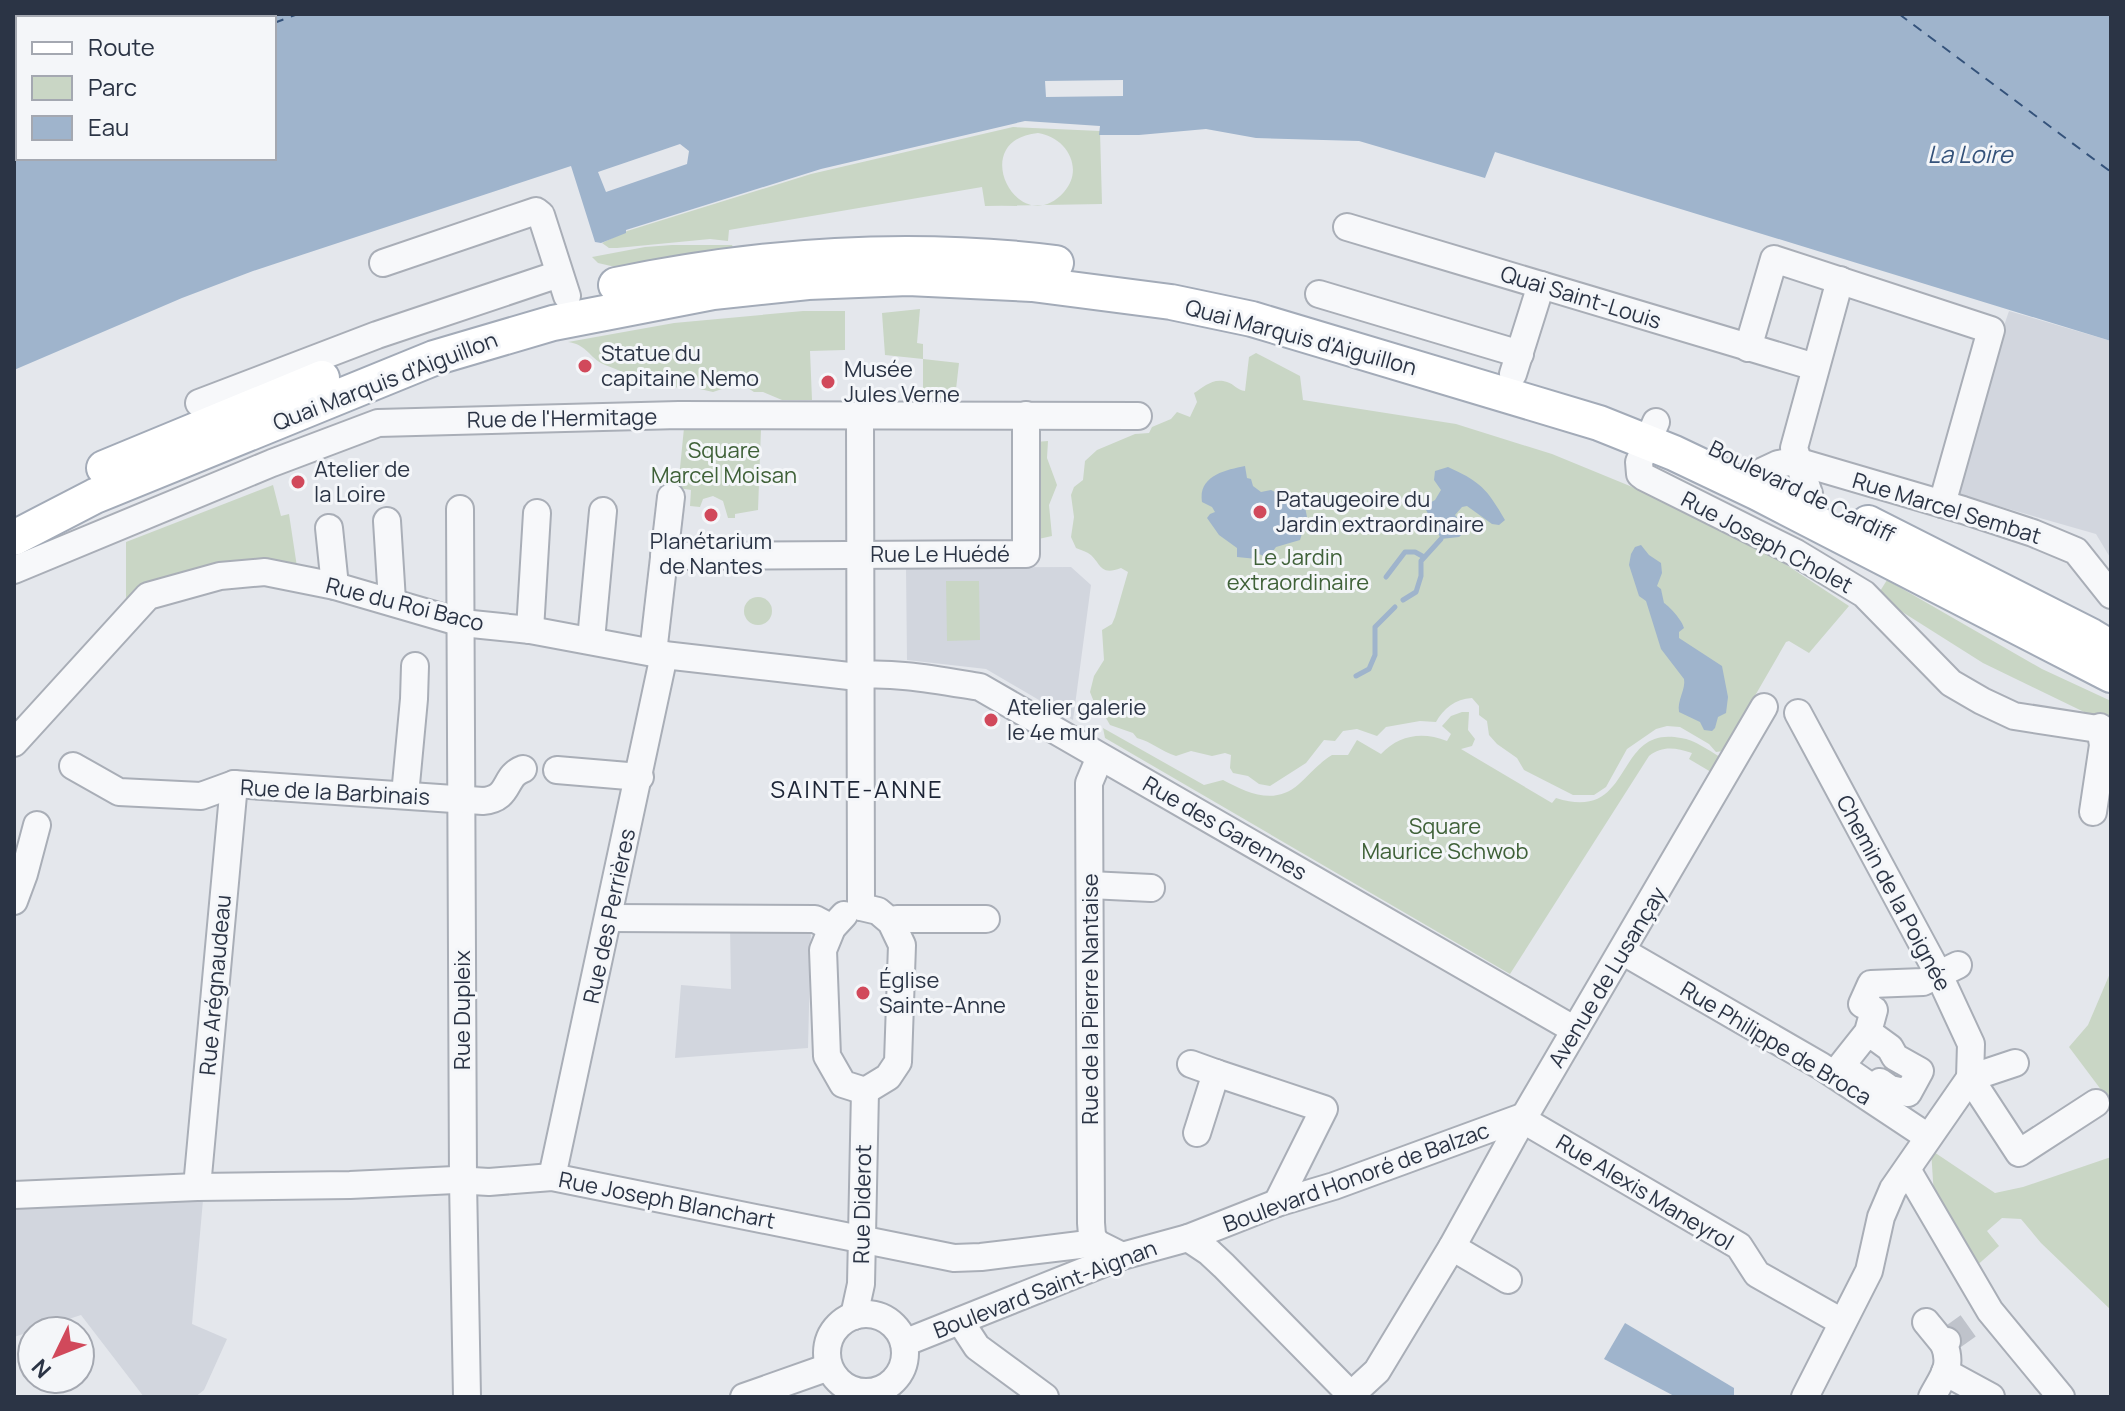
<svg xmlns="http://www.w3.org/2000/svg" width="2125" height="1411" viewBox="0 0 2125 1411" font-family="Manrope,sans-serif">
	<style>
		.built { fill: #d2d6de }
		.green { fill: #c9d6c5; fill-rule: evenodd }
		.water { fill: #9fb4cc; fill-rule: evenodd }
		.pier { fill: #e4e7ec }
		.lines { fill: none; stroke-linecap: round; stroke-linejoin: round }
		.stream { stroke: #9fb4cc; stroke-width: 5 }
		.ferry { stroke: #34527a; stroke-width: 2; stroke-dasharray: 10 8; stroke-linecap: butt }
		.minor-tunnel { stroke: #bfc3cb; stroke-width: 26; stroke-dasharray: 26 13; stroke-linecap: butt }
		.minor-casing { stroke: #a9aeb7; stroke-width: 30 }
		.major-casing { stroke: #a3abb8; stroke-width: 38 }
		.minor { stroke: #f7f8fa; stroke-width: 26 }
		.major { stroke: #fff; stroke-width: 34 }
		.poi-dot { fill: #d1495b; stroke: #f4f6f9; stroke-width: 3 }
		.labels { text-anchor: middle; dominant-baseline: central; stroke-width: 6; stroke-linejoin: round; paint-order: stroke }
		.street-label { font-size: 22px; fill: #2b3445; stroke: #f4f6f9 }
		.poi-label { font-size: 22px; fill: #2b3445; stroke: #f4f6f9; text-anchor: start }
		.park-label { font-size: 22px; fill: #3f6138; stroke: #f4f6f9 }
		.water-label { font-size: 24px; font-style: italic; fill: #34527a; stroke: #f4f6f9 }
		.neighbourhood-label { font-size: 24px; letter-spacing: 2px; fill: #1d2536; stroke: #f4f6f9 }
	</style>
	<rect width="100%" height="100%" fill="#e4e7ec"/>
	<g class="built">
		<polygon points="2009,311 2111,341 2111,559 2096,534 1953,493 1992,361"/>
		<polygon points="1071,567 1091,585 1073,720 986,669 907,660 906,568"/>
		<polygon points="730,925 811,927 808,1048 675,1058 681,985 731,989"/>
		<polygon points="203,1200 192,1324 227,1339 204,1390 195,1397 144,1397 81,1315 14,1337 14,1205"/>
	</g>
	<g class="green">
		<path d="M1013,127L1100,131L1102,204L985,206L982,187L729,230L728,241L710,239L617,248H609L602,243L627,231L811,174ZM1038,133C1066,137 1085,168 1064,192C1019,242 965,140 1038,133Z"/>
		<polygon points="672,245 732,245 734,249 624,269 598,263 592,257 645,247"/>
		<polygon points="920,309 917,343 923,344 923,359 959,363 955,398 923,399 923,359 885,355 882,313"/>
		<path d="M803,311H845V350L810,351L812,400H782L763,392H754L745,386L734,385L713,392L700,389L695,379L689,375L679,388L670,386L656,389L642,385L637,379L630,378C622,369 612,369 601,363C588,355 585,344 568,342L674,323Z"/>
		<path d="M1256,353L1300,376L1303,400L1456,424L1552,454L1647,493L1702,519L1782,562L1849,606L1809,653L1789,641L1786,642L1723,751L1716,752L1709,744L1680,727L1667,726L1656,729L1627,749L1606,787L1594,795H1573L1524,770L1517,758L1497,744L1489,735L1487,721L1479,715V706L1472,698C1455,699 1443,709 1436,722L1420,721L1386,727L1377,736L1357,729L1343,731L1335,741L1324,740L1306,763L1270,786L1259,784L1248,776L1233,773L1230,768L1231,755L1225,753L1212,756L1191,751L1176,756C1161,751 1152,742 1137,738L1133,733L1110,725L1106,718L1098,712L1090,692L1094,676L1104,660L1102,630L1112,624L1115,617L1128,572L1121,568C1098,577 1101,561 1088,553C1085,551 1080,550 1076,548L1071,537L1074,517L1071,495L1074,487L1083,480L1085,461L1097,450L1135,434L1149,433L1152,427L1171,419L1177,412L1190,417L1197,402L1194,393C1204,387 1213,377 1227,382C1234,384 1237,390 1245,391L1249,357Z"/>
		<polygon points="684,428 761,429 758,510 735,514 735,518 728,518 723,501 713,496 703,499 700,507 690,506 691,490 678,488"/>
		<polygon points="1048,441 1047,458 1057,485 1049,505 1052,536 1034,540 1035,442"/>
		<polygon points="273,485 281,516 289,514 297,567 126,605 126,542"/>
		<polygon points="1887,580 2042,669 2111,701 2111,725 1983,663 1877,596"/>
		<polygon points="946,581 979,581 980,640 947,641"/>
		<circle cx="758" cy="611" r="14"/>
		<path d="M1462,712H1469L1468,730L1475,739L1472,746L1461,749L1552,803L1556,798C1636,824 1612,724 1681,738C1695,740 1708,750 1720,757L1711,772L1689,759L1692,753C1676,748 1663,745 1649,756L1510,974L1105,738L1103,728L1204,785L1223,780C1248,793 1274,806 1299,784C1310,774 1319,763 1332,755H1348L1357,740L1381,754C1399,735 1422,731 1447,741L1451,734L1442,726L1451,716Z"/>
		<polygon points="2111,971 2111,1103 2069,1047 2088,1025"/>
		<polygon points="1931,1150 1995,1193 2023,1187 2111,1157 2111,1310 2041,1243 2021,1219 2002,1218 1987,1231 1999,1246 1974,1268 1934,1196"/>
	</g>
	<g class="water">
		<path d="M14,14H2111V341L1495,152L1485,178L1359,141L1256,138L1206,129L1139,135H1099L1100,126L1025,121L821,169L626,230V233L601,243L595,242L571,166L253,271L182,298L14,370ZM18,18H274V158H18Z"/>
		<path d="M1245,466L1247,478L1251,479L1253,486L1261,492L1271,490L1305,507L1307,517L1300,540L1276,547L1268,558L1259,554L1257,559L1237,557V548L1219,535L1207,518L1210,514L1215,512L1212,507L1202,502C1198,476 1225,470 1245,466Z"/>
		<path d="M1448,467C1481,482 1487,489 1505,520L1499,525L1492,524L1467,506L1462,507L1455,515L1467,530L1459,537L1441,539L1424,506L1435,500L1441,490L1434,480L1435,471Z"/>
		<path d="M1641,545L1649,555L1661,563L1662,573L1657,586L1661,589L1664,603C1670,607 1682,620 1684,628L1679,632V638L1722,666L1728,697L1726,713L1718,717L1715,728L1712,731L1704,730L1700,722L1679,712C1677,700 1686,689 1684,679L1661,649L1646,601L1639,596L1629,565L1631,554L1635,547Z"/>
		<polygon points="1625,1323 1734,1388 1734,1397 1676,1397 1604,1359"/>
	</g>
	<g class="pier">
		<polygon points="1123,80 1123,96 1046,97 1045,81"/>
		<polygon points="680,144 689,151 687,164 606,192 598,172"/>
	</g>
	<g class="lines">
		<g class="stream">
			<polyline points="1386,577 1405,552 1415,552 1424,557"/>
			<polyline points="1403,600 1416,592 1421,576 1421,561 1441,539"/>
			<polyline points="1356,676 1369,669 1375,655 1375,627 1395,607"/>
		</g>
		<g class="ferry">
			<polyline points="1899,14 2111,172"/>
			<polyline points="274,23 298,14"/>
			<polyline points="14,123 18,121"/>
		</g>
		<polyline class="minor-tunnel" points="1947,1341 1982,1316"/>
		<g class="minor-casing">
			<g id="minor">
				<polyline points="1347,227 1815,367"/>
				<polyline points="383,263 536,211 541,215 567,296"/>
				<polyline points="1319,294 1520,354"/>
				<polyline points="1748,348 1774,259 1991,330 1942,504"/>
				<polyline points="1513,374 1541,285"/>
				<polyline points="199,403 377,335 559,274"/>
				<polyline points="860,416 861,907"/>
				<polyline points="1656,422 1639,462 1640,474 1644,477 1796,553 1864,594 1951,683 1982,701 2014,716 2111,731"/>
				<polyline points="1763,471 1778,464 1796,461 1963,510 2033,533 2076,551 2111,595"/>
				<polyline points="1809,494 1794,448 1840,280"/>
				<polyline points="460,509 463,1181 467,1397"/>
				<polyline points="387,521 392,601"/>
				<polyline points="329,528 335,586"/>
				<polyline points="664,556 1026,554 1026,415"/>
				<polyline points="14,570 272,463 378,423 679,415 1138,416"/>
				<polyline points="530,630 537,513"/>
				<polyline points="591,640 603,511"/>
				<polyline points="653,653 671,497"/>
				<polyline points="1798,713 1939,975 1971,1044 1970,1078 2019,1153 2096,1103"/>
				<path d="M14,743L148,596L220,576L265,572L335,586L462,623L530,630L664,655L849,676C893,671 937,680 980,687L1575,1030"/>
				<path d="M73,766L119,792L201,796L234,784L483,801C511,799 503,776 523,769"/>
				<polyline points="557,770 640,777"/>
				<polyline points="405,795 414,699 415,666"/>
				<polyline points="2093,812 2103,745 2100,727"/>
				<polyline points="1090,885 1151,888"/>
				<polyline points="14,901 24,874 37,825"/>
				<polyline points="861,907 878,911 891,922 902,945 898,1062 888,1077 865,1091"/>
				<polyline points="844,915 832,928 823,950 827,1056 843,1084 865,1091"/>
				<polyline points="609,918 815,919 832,928"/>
				<polyline points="891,922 897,919 986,919"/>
				<polyline points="1622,951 1821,1066 1928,1137"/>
				<polyline points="1868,1032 1890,1048 1895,1057 1920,1071 1908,1093 1890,1089 1880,1082 1874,1089 1841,1066 1868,1032 1874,1010 1862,1004 1871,984 1923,982 1958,965"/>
				<polyline points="1191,1064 1216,1073"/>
				<polyline points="1525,1116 1530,1124 1739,1246 1757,1274 1842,1322"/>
				<polyline points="1197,1133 1216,1073 1324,1109 1277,1203"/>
				<polyline points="1908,1171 1990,1311 2061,1397"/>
				<polyline points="552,1177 664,655"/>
				<polyline points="197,1187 234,784"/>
				<polyline points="14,1195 197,1187 350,1185 455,1180 489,1182 552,1177 954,1258 981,1257 1096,1243 1122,1256"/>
				<polyline points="1188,1238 1209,1252 1224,1266 1353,1397"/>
				<polyline points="1096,1243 1092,1235 1091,1223 1089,783 1100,757"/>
				<polyline points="1452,1247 1508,1280"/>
				<circle cx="866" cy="1353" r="39"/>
				<polyline points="854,1316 861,1284 865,1091"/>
				<polyline points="960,1321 977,1347 1045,1397"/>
				<polyline points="1926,1322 1944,1344"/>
				<polyline points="904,1343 1122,1256 1188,1238 1277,1203 1334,1186 1525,1116"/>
				<polyline points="1945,1372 1991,1397"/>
				<polyline points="1351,1395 1377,1371 1452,1247 1520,1124 1764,707"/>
				<polyline points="744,1397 829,1367"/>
				<polyline points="1805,1397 1869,1271 1881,1217 1893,1189 1970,1078 2015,1063"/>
				<path d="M1932,1397C1943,1376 1953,1367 1944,1344L1947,1341"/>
			</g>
		</g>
		<g class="major-casing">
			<g id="major">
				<path d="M616,285C760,255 910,245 1056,263"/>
				<polyline points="104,468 322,378"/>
				<polyline points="1868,523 2091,636 2111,648"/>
				<polyline points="14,538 95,496 434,358 553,323 713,292 808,282 908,278 1032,284 1171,302 1252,319 1599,423 1674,453 1758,493 2111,675"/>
			</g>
		</g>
		<use href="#minor" class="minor"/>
		<use href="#major" class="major"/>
	</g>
	<g class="poi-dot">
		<circle cx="585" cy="366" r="8"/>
		<circle cx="828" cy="382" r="8"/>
		<circle cx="298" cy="482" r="8"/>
		<circle cx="1260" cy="512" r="8"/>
		<circle cx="711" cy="515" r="8"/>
		<circle cx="991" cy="720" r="8"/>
		<circle cx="863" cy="993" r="8"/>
	</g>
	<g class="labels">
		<g class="street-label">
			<text transform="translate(1581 297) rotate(17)">Quai Saint-Louis</text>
			<text transform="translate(1301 337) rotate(15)">Quai Marquis d'Aiguillon</text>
			<text transform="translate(385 381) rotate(-21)">Quai Marquis d'Aiguillon</text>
			<text transform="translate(562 418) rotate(-1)">Rue de l'Hermitage</text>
			<text transform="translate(1802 491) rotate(26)">Boulevard de Cardiff</text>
			<text transform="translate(1947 508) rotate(17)">Rue Marcel Sembat</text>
			<text transform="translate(1767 542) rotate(28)">Rue Joseph Cholet</text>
			<text x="940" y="554">Rue Le Huédé</text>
			<text transform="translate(405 604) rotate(14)">Rue du Roi Baco</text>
			<text transform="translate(335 792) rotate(3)">Rue de la Barbinais</text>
			<text transform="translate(1225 828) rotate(30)">Rue des Garennes</text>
			<text transform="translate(1894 893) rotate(62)">Chemin de la Poignée</text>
			<text transform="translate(609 916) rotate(-78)">Rue des Perrières</text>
			<text transform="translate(1607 977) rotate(-59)">Avenue de Lusançay</text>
			<text transform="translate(215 985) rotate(-85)">Rue Arégnaudeau</text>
			<text transform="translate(1090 999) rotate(-90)">Rue de la Pierre Nantaise</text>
			<text transform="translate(462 1010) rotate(-90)">Rue Dupleix</text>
			<text transform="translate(1776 1043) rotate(31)">Rue Philippe de Broca</text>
			<text transform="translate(1356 1177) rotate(-20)">Boulevard Honoré de Balzac</text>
			<text transform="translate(1645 1192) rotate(31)">Rue Alexis Maneyrol</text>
			<text transform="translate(667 1200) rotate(11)">Rue Joseph Blanchart</text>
			<text transform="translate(862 1204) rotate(-89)">Rue Diderot</text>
			<text transform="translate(1045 1289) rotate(-21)">Boulevard Saint-Aignan</text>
		</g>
		<g class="poi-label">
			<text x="601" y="353">Statue du<tspan x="601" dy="25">capitaine Nemo</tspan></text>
			<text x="844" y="369">Musée<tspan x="844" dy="25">Jules Verne</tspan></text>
			<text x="314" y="469">Atelier de<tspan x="314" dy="25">la Loire</tspan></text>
			<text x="1276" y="499">Pataugeoire du<tspan x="1276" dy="25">Jardin extraordinaire</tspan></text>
			<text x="711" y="541" text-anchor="middle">Planétarium<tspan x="711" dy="25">de Nantes</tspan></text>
			<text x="1007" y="707">Atelier galerie<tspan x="1007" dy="25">le 4e mur</tspan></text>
			<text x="879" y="980">Église<tspan x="879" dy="25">Sainte-Anne</tspan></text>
		</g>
		<g class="park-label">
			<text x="724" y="450">Square<tspan x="724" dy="25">Marcel Moisan</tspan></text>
			<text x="1298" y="557">Le Jardin<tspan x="1298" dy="25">extraordinaire</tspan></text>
			<text x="1445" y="826">Square<tspan x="1445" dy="25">Maurice Schwob</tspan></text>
		</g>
		<g class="water-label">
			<text x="1970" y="153">La Loire</text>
		</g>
		<g class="neighbourhood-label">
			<text x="857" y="788">SAINTE-ANNE</text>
		</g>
	</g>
	<rect width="2125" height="1411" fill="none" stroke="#2b3445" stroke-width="32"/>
	<rect x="16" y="16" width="260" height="144" fill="#f4f6f9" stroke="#a4a8b1" stroke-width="2"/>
	<rect x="32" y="42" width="40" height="12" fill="#ffffff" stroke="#a4a8b1" stroke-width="2"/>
	<text x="88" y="56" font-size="24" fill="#2b3445">Route</text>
	<rect x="32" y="76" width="40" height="24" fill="#c9d6c5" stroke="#a4a8b1" stroke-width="2"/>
	<text x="88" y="96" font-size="24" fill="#2b3445">Parc</text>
	<rect x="32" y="116" width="40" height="24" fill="#9fb4cc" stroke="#a4a8b1" stroke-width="2"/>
	<text x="88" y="136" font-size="24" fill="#2b3445">Eau</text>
	<g transform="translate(56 1355) rotate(227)"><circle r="38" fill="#f4f6f9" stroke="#a4a8b1" stroke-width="2"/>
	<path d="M0-6L14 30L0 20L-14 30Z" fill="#d1495b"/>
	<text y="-12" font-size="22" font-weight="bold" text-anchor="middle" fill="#2b3445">N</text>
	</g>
</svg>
